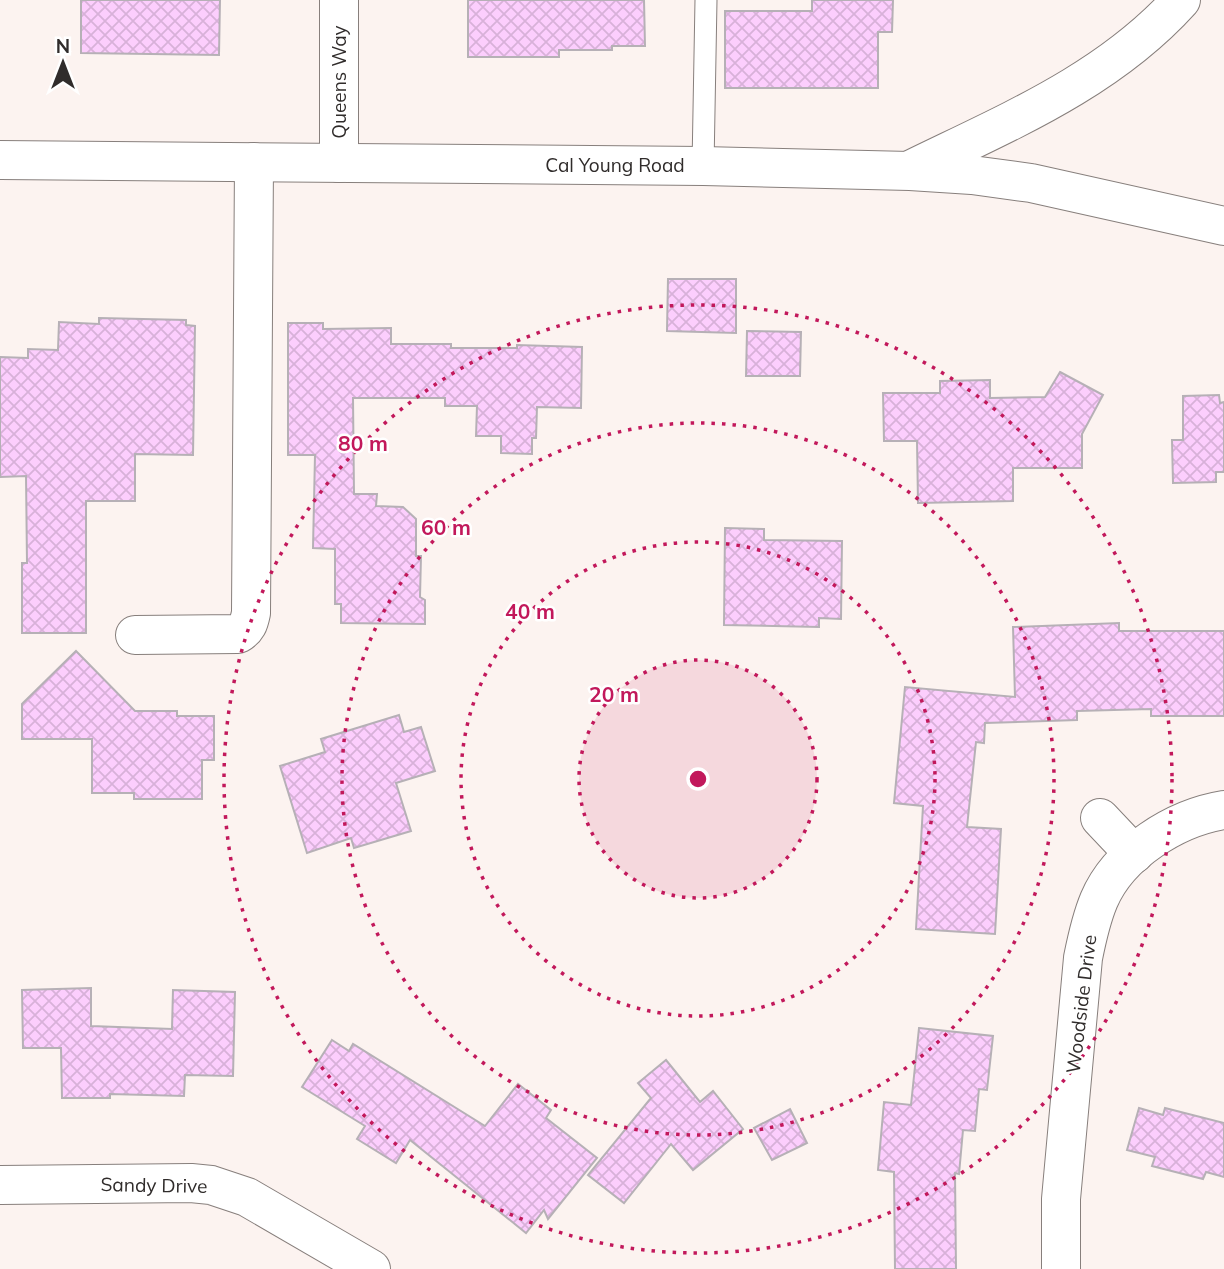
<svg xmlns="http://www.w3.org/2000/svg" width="1224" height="1269" viewBox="0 0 1224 1269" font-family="Mulish,sans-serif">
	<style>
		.building { fill: url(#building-cross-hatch); stroke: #b6b0b6; stroke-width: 2 }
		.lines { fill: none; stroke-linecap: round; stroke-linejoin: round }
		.lane-casing { stroke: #877f7c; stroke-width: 23 }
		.street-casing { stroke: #877f7c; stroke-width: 40 }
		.secondary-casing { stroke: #877f7c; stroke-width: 40 }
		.lane { stroke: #fff; stroke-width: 21 }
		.street { stroke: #fff; stroke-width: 38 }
		.secondary { stroke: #fff; stroke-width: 38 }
		.ring { fill: none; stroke: #c2185b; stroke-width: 3.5; stroke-dasharray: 3.5 7 }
		.labels { text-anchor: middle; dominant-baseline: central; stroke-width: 5; stroke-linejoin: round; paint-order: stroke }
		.street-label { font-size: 19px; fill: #302c2b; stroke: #fff }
		.centre { fill: #c2185b; stroke: #fff; stroke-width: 3.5 }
		.ring-label { font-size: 21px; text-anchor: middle; font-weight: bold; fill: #c2185b; stroke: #fff; stroke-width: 5; stroke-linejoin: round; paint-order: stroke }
	</style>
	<defs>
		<pattern id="building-cross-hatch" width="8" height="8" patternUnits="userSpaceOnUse" patternTransform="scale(1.75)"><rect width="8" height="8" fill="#fccefd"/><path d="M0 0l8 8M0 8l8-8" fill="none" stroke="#d8b1d9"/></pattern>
	</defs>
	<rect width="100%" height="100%" fill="#fcf3f0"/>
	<g class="building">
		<polygon points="81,0 220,0 219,55 81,53"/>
		<polygon points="468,0 644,0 645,46 612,46 612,50 559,50 559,57 468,57"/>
		<polygon points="812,0 893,0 892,32 878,32 878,88 725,88 725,11 812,11"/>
		<polygon points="668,279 736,279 736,333 667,331"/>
		<polygon points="99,318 186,320 186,325 195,326 193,455 135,454 135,501 86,501 86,633 22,633 22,563 27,563 26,476 0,477 0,357 28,358 28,349 58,350 59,322 99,324"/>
		<polygon points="288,323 323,323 323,329 391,328 391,344 451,344 451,348 517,348 517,345 582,347 581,408 537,407 536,438 532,438 532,454 501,453 501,436 476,436 477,406 445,406 445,398 353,398 354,494 377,494 376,506 403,507 416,519 416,556 421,556 420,597 425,600 425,624 341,623 341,604 335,604 335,549 313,548 315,455 288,455"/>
		<polygon points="747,331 801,332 800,376 746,376"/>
		<polygon points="1060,372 1103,395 1082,434 1082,468 1013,468 1013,501 918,503 917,441 884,441 883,393 940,393 940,381 990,380 990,398 1045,397"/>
		<polygon points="1219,395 1220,403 1224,402 1224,472 1216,472 1216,482 1173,483 1172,440 1183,440 1183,396"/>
		<polygon points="725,528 764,529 764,540 842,541 841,619 819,618 819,627 724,625"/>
		<polygon points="1119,623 1119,631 1224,631 1224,716 1151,716 1151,709 1077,711 1077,720 985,723 984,743 976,742 967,827 1001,829 995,934 916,929 923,806 894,803 905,687 1015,697 1013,627"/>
		<polygon points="76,651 135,711 177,711 177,716 214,716 214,760 202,760 202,799 134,799 134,793 92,793 92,739 22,739 22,704"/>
		<polygon points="399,715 404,732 421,727 435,771 396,783 411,831 354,848 351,838 307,853 280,766 325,752 321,739"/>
		<polygon points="91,988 91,1026 172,1029 173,990 235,992 233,1076 185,1075 184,1096 110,1094 110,1098 62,1098 61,1048 23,1048 22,990"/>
		<polygon points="919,1028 993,1036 987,1090 979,1089 975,1131 963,1130 959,1174 955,1173 956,1269 895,1269 894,1172 878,1170 884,1102 911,1105"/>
		<polygon points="332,1040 349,1051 353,1044 485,1126 518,1084 551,1110 546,1118 597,1158 548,1219 544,1210 526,1233 410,1140 396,1163 357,1139 365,1126 302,1087"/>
		<polygon points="666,1060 700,1102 713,1091 743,1129 693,1170 671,1144 624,1203 588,1175 651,1098 638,1083"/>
		<polygon points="1139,1108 1163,1115 1165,1108 1224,1123 1224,1177 1206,1172 1203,1179 1152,1166 1155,1157 1127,1150"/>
		<polygon points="790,1109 807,1143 772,1160 754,1128"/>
	</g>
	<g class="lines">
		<g class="lane-casing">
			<polyline id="lane" points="703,166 706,0"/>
		</g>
		<g class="street-casing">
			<g id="street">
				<polyline points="339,163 339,0"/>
				<path d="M135,635L238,634C247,629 249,623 251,613L254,162"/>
				<polyline points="1100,818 1134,854"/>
				<polyline points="0,1185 191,1183 211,1185 247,1197 371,1269"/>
				<path d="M1061,1269V1199L1083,958C1087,938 1091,919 1099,900C1119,853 1175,818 1224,810"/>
			</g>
		</g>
		<g class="secondary-casing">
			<g id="secondary">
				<polyline points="0,160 703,166 910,171 972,175 1031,183 1224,226"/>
				<path d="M912,169C1008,122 1108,81 1181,0"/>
			</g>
		</g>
		<use href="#lane" class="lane"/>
		<use href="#street" class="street"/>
		<use href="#secondary" class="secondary"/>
	</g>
	<circle cx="698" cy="779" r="119" fill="#c2185b" fill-opacity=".12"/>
	<g class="ring">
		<circle cx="698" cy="779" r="119"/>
		<circle cx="698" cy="779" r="237"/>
		<circle cx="698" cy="779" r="356"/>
		<circle cx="698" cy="779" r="474"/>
	</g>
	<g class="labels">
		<g class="street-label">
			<text transform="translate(339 82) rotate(-90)">Queens Way</text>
			<text x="615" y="165">Cal Young Road</text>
			<text transform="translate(1081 1004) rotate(-83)">Woodside Drive</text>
			<text transform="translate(154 1185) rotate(1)">Sandy Drive</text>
		</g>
	</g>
	<circle cx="698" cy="779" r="10" class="centre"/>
	<g class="ring-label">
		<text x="363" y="451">80 m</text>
		<text x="446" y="535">60 m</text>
		<text x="530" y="619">40 m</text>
		<text x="614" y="702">20 m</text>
	</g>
	<g transform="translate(63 63)" stroke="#ffffff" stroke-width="5" paint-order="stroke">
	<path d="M0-5L12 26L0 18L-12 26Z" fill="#302c2b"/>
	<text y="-10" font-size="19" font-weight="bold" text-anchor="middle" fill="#302c2b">N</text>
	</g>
</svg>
